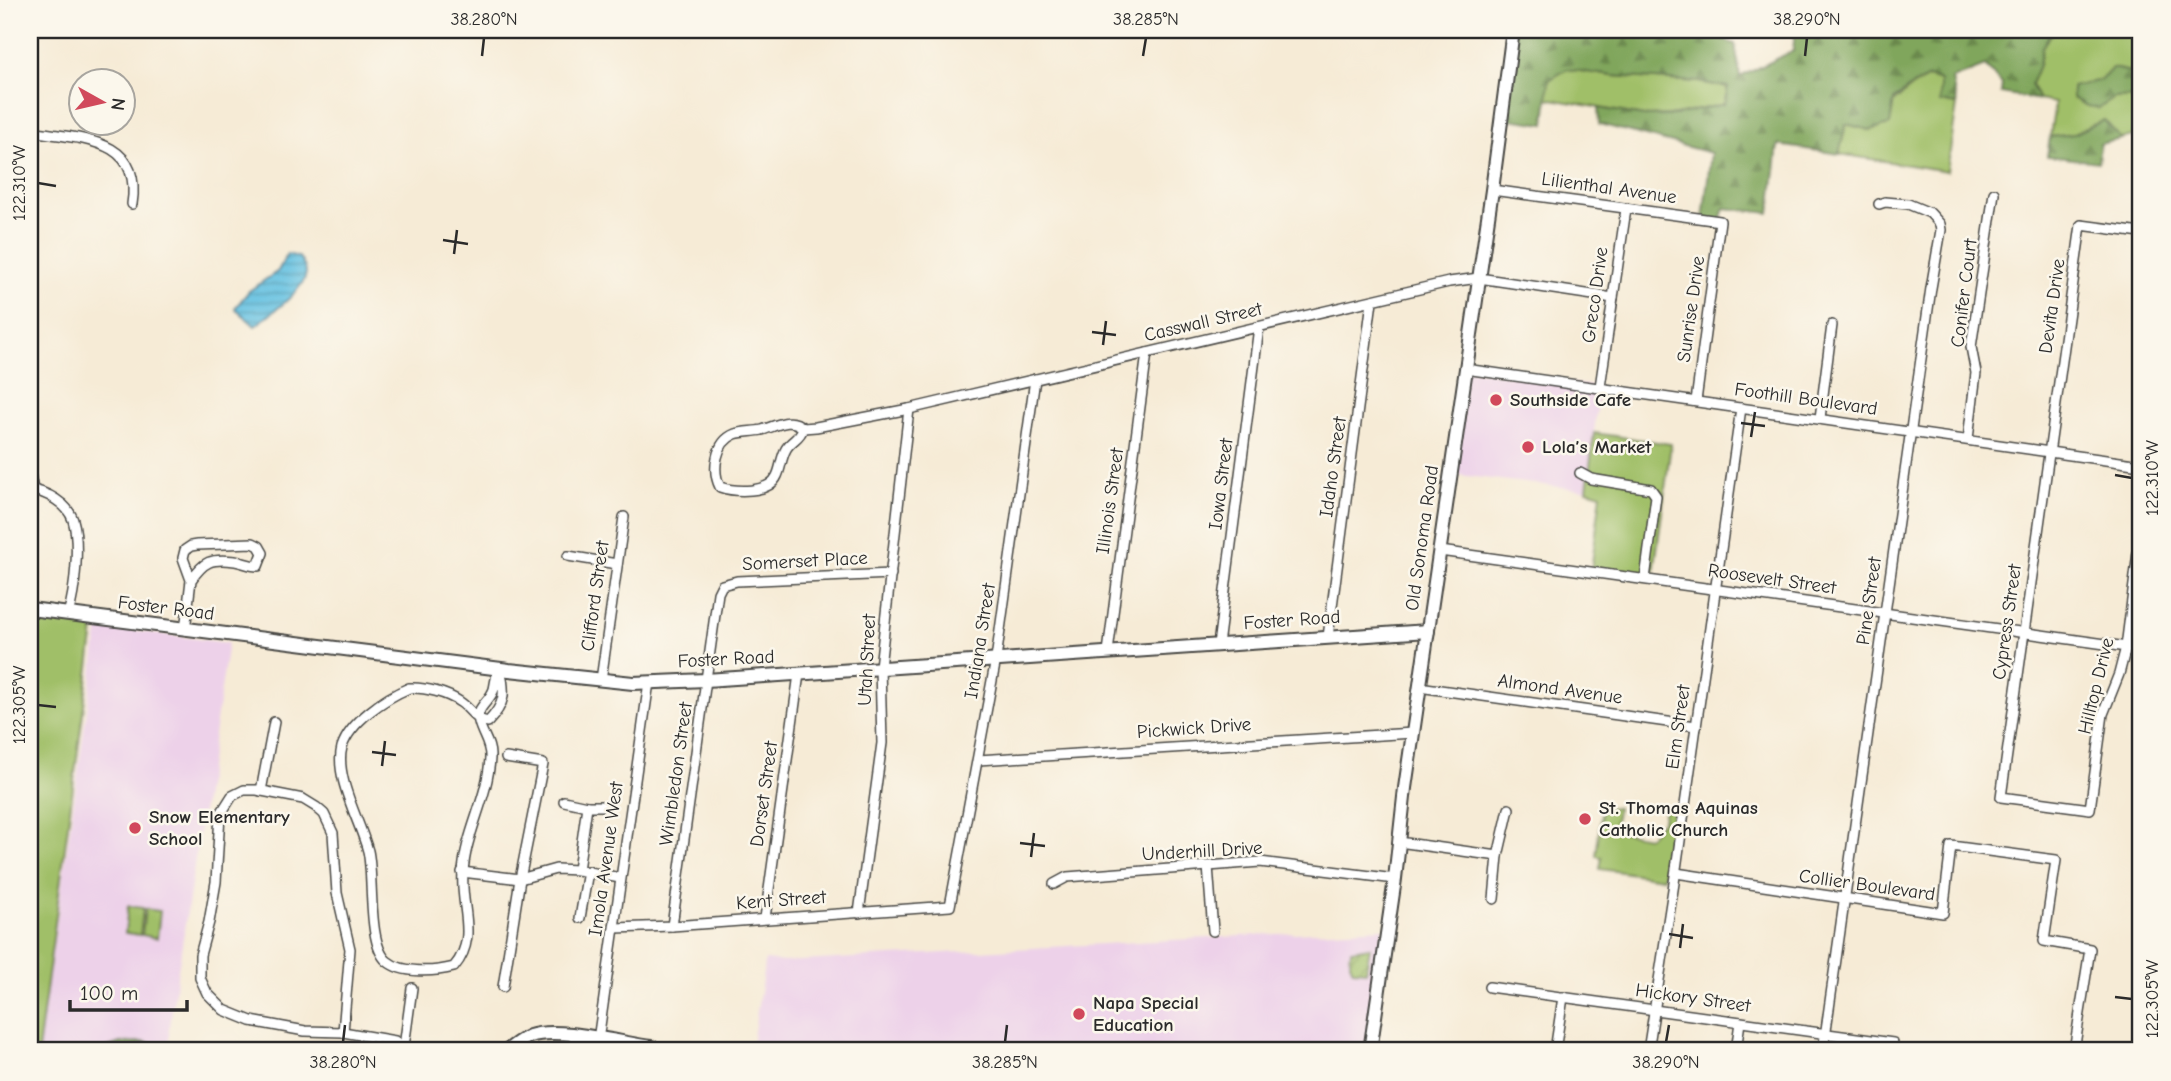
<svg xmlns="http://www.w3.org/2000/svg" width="2171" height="1081" viewBox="0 0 2171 1081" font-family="'Comic Neue',sans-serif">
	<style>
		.built { fill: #edd1e9 }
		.grass { fill: #a0bf67; stroke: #667549; stroke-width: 2 }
		.forest { fill: url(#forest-firs); stroke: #566844; stroke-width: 2 }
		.garden { fill: url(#garden-furrows); stroke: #667549; stroke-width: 2 }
		.water { fill: url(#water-rules); stroke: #477686; stroke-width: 2 }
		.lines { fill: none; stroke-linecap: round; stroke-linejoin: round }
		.street-casing { stroke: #494845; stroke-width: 12 }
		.secondary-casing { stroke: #494845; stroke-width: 16 }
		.street { stroke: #fff; stroke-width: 9 }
		.secondary { stroke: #fff; stroke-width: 12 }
		.ticks { fill: none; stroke: #2b2b2b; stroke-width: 2.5 }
		.poi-dot { fill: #d1495b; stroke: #fbf7ec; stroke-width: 2.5 }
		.labels { text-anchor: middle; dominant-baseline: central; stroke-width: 5; stroke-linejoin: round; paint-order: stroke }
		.street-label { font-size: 19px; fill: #2b2b2b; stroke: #fbf7ec }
		.poi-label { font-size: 19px; font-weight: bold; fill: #2b2b2b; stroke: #fbf7ec; text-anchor: start }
		.neatline { fill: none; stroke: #2b2b2b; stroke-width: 2.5 }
		.ticks-label { font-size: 18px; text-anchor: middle; fill: #2b2b2b }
	</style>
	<defs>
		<pattern id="forest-firs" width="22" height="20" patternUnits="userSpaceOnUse" patternTransform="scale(1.75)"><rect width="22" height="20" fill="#80a65c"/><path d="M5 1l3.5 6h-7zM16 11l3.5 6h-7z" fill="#69874c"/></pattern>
		<pattern id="garden-furrows" width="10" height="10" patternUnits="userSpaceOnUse" patternTransform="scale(1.75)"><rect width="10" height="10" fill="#a0bf67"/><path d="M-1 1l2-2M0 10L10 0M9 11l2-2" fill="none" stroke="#839b55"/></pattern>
		<pattern id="water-rules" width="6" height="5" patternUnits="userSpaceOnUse" patternTransform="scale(1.75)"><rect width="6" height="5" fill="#63c1e2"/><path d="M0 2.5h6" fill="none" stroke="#529db7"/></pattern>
	</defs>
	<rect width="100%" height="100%" fill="#fbf7ec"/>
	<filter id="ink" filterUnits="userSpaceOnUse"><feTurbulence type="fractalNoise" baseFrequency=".0143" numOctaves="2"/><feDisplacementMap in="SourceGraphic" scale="14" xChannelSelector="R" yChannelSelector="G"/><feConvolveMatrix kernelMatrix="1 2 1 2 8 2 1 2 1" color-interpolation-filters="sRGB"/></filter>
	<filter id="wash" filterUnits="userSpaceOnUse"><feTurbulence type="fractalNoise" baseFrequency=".00686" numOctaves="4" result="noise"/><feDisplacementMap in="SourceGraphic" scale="28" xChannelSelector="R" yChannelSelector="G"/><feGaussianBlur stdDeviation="1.57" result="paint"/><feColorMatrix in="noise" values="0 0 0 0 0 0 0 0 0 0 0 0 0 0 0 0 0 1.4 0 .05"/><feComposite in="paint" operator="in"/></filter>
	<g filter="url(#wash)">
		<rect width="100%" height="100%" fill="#f6ebd6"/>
		<g class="built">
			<polygon points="1465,369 1600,387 1586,490 1450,474"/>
			<polygon points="99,626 228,643 169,1030 169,1051 38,1051"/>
			<polygon points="1383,928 1366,1051 751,1051 765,960 784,962"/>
		</g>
		<g class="grass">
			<polygon points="2045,30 2141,30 2141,70 2131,72 2112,68 2099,108 2115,98 2139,97 2133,136 2121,139 2104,120 2074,134 2050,137 2055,103 2039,100 2031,84 2039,65 2042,47 2052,32"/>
			<polygon points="1567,69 1612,76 1698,82 1728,87 1725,104 1676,115 1644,116 1546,98 1549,80"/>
			<path d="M1929,77L1940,81V102L1957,105L1947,171L1839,154L1846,124L1870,130C1888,108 1903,90 1929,77Z"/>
			<polygon points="1594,433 1671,444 1653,580 1591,571 1601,494 1587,490"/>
			<polygon points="30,609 68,614 94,630 38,1051 30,1051"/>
			<polygon points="1602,807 1617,808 1614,831 1649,837 1663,820 1665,809 1673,810 1663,878 1600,869 1602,857 1596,856"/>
			<polygon points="128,906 143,908 140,935 125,933"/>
			<polygon points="145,909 160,911 157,938 142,935"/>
		</g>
		<g class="forest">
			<polygon points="1513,30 1693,30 1735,44 1740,77 1793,51 1795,30 2052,31 2042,47 2039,65 2031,84 2039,100 2001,93 2002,84 1985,66 1952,79 1957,105 1940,102 1940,81 1929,77 1914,84 1894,100 1890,125 1870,130 1846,124 1839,154 1778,145 1770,213 1724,208 1720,221 1703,219 1711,153 1599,124 1598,108 1644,116 1676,115 1724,104 1728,87 1698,82 1612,76 1567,69 1549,80 1545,124 1501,118"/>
			<polygon points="2112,68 2131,72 2141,70 2139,97 2115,98 2099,108 2087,106 2072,98 2072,87 2101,80"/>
			<polygon points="2104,120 2121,139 2100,144 2098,162 2047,156 2050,137 2074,134"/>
			<polygon points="145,1042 169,1049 169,1051 98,1051 120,1043"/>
		</g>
		<polygon class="garden" points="1370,947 1366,971 1353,970 1350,963 1351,950"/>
		<path class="water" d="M287,254L299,257C302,262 306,267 306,273C304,291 269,315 255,326L235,308L249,291L278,271Z"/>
	</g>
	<g filter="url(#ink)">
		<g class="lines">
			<g class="street-casing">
				<g id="street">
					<path d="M30,131C78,139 143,136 132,204"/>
					<polyline points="1492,190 1720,221 1696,401"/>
					<polyline points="2141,233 2081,225 2001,797 2090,809 2103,714 2119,674 2126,647 2141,529"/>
					<polyline points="1465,369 2141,465"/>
					<polyline points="1600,387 1626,209"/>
					<polyline points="1820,418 1832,325"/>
					<path d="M803,428C800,439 791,440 786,449C781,458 781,468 777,476C769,494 735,492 720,487C712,471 715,442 735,434C743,431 753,432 762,430C776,426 791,416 803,428L816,427L909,409L1449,282L1479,278L1613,298"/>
					<polyline points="1968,439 1976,373 1971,347 1994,193"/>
					<polyline points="1580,473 1591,479 1651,489 1656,496 1645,579"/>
					<polyline points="30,475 33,490"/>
					<path d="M30,490C46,491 68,504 73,520C80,543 75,592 68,614"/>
					<polyline points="1440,551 2141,649"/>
					<polyline points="568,556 617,564"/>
					<path d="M185,630L191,580L183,558L185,550L191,546L197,545L253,543L259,546L263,553L258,566C248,566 243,562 235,561C211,558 204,561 191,580"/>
					<polyline points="1328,637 1372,301"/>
					<polyline points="1218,645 1259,327"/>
					<polyline points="1108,652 1147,353"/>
					<path d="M500,669C495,677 496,681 494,689C490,702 475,707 479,722C482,735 491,744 490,758C488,798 465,834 463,873C460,908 479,937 454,967C435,972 402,974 387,961C367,944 374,876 368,851C360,821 334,777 342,747C350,722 385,698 409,688C425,687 447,693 460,702C471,709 474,720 488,722C505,704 506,694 500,669"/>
					<polyline points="601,680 624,517"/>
					<polyline points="1419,687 1696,726"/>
					<polyline points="978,760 1413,733"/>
					<polygon points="244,790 257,790 303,799 316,807 324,814 333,833 337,893 350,949 343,1032 305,1031 251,1021 224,1010 207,993 200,978 200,955 209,922 216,882 220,815 232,796"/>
					<polyline points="261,791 274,722"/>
					<polyline points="564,801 587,806 609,806"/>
					<polyline points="1399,842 1498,856 1494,899"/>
					<polyline points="1498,856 1509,809"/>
					<polyline points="1208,866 1213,931"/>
					<polyline points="578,870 587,806"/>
					<polyline points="462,872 520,879 556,869 578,870 620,878"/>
					<polyline points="1676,873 1943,913 1951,846 2056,860 2044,941 2090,949 2074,1051"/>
					<polyline points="1054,884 1067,877 1260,862 1395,879"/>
					<polyline points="859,913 882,743 880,667 909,409"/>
					<polyline points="580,918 588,871"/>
					<polyline points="765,918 799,674"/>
					<polyline points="672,926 718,593 722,585 737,581 891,574"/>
					<polyline points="615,928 672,926 950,906 996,659 1035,379"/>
					<polyline points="503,987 520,879 543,764 506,758"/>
					<polyline points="1489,987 1893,1043"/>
					<polyline points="343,1032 395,1041 411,1051"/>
					<polyline points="598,1040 649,682"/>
					<polyline points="404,1047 412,988"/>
					<polyline points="1555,1051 1563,997"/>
					<polyline points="1648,1051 1674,883 1741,408"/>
					<polyline points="1736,1051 1740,1022"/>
					<polyline points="1823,1051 1931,288 1941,230 1940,224 1930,213 1908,204 1885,202 1879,204"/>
				</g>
			</g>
			<g class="secondary-casing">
				<g id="secondary">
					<polyline points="30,609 509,670 633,683 706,680 1428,631"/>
					<path d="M507,1051C514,1045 521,1040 530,1036C557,1026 620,1043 651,1047L662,1051"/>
					<polyline points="1370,1051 1395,879 1405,788 1492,190 1513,30"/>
				</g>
			</g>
			<use href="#street" class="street"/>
			<use href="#secondary" class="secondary"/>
		</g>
	</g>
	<path class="ticks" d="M482,56L484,38M1143,56L1146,38M1805,56L1807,38M38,183L56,186M443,240L468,244M454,254L457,230M1092,332L1116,335M1103,345L1106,321M1741,423L1765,426M1751,437L1755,412M2115,475L2132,478M38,705L56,707M372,752L396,755M382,766L385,741M1020,843L1045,846M1031,857L1034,833M1669,934L1693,938M1680,948L1683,924M2115,997L2132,999M343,1042L345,1025M1005,1042L1007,1025M1666,1042L1669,1025"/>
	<g class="poi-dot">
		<circle cx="1496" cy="400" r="7"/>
		<circle cx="1528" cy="447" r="7"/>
		<circle cx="1585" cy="819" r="7"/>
		<circle cx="135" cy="828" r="7"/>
		<circle cx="1079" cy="1014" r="7"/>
	</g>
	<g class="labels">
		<g class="street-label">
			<text transform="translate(1609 188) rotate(8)">Lilienthal Avenue</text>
			<text transform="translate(1964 293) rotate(-83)">Conifer Court</text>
			<text transform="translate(1595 295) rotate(-82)">Greco Drive</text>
			<text transform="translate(2052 306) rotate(-82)">Devita Drive</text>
			<text transform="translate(1691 309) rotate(-82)">Sunrise Drive</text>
			<text transform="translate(1203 322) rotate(-13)">Casswall Street</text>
			<text transform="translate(1806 399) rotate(8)">Foothill Boulevard</text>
			<text transform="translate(1333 467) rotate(-82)">Idaho Street</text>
			<text transform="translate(1221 484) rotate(-83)">Iowa Street</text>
			<text transform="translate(1110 501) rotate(-82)">Illinois Street</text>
			<text transform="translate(1422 538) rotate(-82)">Old Sonoma Road</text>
			<text transform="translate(805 561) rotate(-3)">Somerset Place</text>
			<text transform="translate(1772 579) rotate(8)">Roosevelt Street</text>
			<text transform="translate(595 596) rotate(-82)">Clifford Street</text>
			<text transform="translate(1869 601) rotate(-82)">Pine Street</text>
			<text transform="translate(166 608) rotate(7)">Foster Road</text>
			<text transform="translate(1292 620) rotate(-4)">Foster Road</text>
			<text transform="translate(2007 622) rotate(-82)">Cypress Street</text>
			<text transform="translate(980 641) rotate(-81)">Indiana Street</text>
			<text transform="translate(726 659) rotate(-3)">Foster Road</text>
			<text transform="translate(867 660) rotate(-87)">Utah Street</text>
			<text transform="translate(2096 686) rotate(-76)">Hilltop Drive</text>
			<text transform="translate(1560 689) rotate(8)">Almond Avenue</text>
			<text transform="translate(1678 727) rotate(-82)">Elm Street</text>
			<text transform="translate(1194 728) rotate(-4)">Pickwick Drive</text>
			<text transform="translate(676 774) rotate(-82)">Wimbledon Street</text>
			<text transform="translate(764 794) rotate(-82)">Dorset Street</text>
			<text transform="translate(1202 851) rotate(-3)">Underhill Drive</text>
			<text transform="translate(606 859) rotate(-82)">Imola Avenue West</text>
			<text transform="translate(1867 885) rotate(8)">Collier Boulevard</text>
			<text transform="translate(781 900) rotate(-4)">Kent Street</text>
			<text transform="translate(1693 998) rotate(8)">Hickory Street</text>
		</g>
		<g class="poi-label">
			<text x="1510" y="400">Southside Cafe</text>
			<text x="1542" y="447">Lola’s Market</text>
			<text x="1599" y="808">St. Thomas Aquinas<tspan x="1599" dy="22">Catholic Church</tspan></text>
			<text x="149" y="817">Snow Elementary<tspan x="149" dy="22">School</tspan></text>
			<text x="1093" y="1003">Napa Special<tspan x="1093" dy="22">Education</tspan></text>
		</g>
	</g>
	<rect width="2171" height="1081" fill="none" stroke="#fbf7ec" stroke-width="77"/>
	<g transform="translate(102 102) rotate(98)"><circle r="33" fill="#fbf7ec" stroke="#a8a59f" stroke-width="2"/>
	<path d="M0-5L12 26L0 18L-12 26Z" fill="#d1495b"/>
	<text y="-10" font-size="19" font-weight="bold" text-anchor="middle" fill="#2b2b2b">N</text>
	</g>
	<path d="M70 1000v10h117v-10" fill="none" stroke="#2b2b2b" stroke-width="3.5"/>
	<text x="80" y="1000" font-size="21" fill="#2b2b2b" stroke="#fbf7ec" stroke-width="5" paint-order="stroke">100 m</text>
	<rect x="38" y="38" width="2094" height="1004" class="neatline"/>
	<g class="ticks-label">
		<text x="484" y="25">38.280°N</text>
		<text x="1146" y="25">38.285°N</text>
		<text x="1807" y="25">38.290°N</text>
		<text transform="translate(19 183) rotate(-90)" y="6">122.310°W</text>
		<text transform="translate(2152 478) rotate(-90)" y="6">122.310°W</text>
		<text transform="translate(19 705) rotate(-90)" y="6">122.305°W</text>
		<text transform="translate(2152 999) rotate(-90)" y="6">122.305°W</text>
		<text x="343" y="1068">38.280°N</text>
		<text x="1005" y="1068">38.285°N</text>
		<text x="1666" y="1068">38.290°N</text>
	</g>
</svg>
